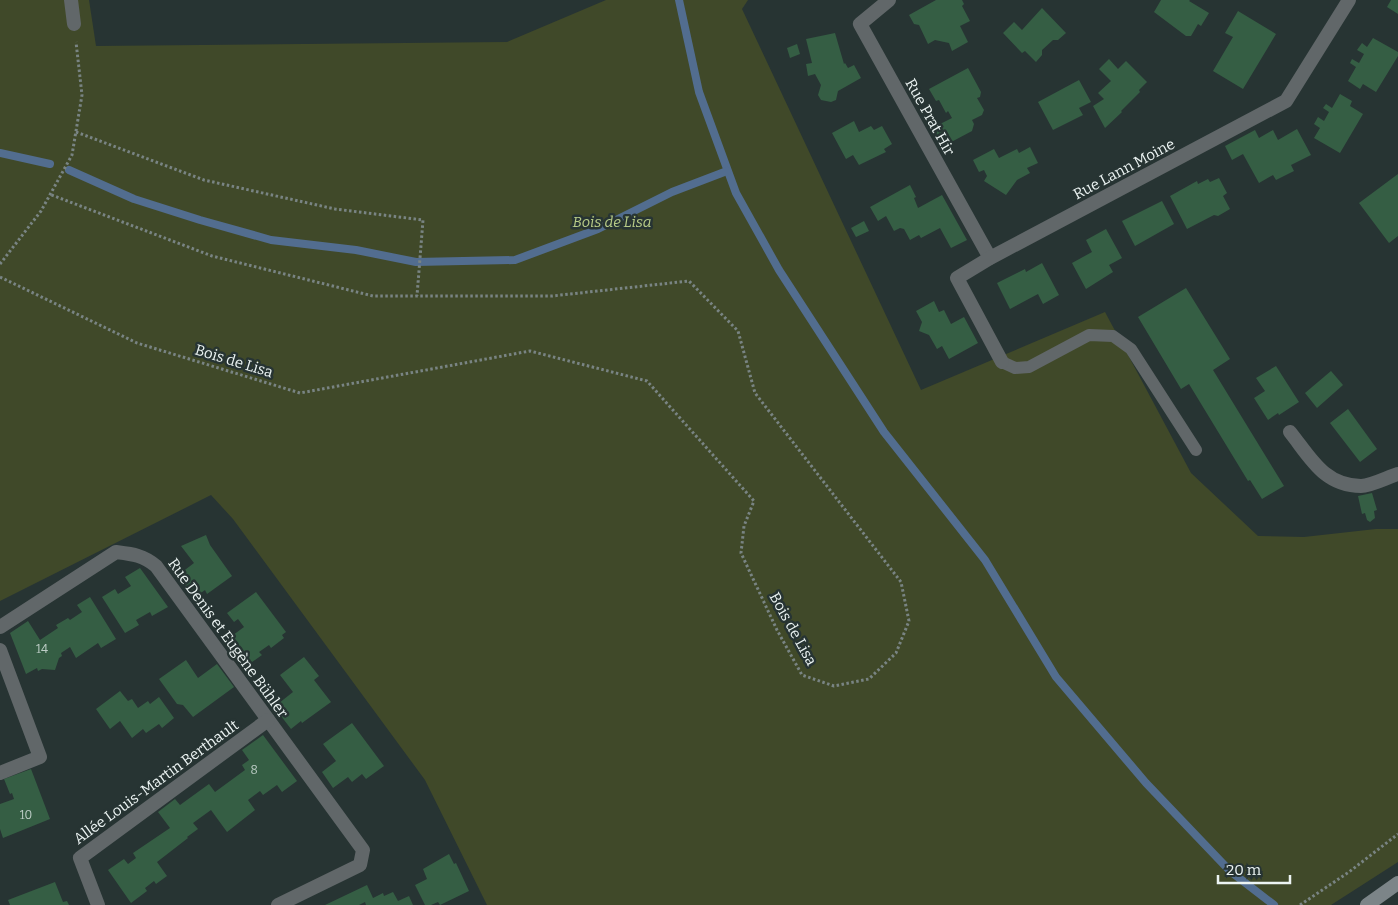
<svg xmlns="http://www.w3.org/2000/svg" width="1398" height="905" viewBox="0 0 1398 905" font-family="Bitter,serif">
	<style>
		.green { fill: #404929 }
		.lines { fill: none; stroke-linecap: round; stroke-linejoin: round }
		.stream { stroke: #526d8f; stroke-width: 8 }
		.building { fill: #355e44 }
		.path { stroke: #798483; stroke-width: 3; stroke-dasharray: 2.5 2.5; stroke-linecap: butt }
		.service { stroke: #616769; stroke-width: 12 }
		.minor { stroke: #616769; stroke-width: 14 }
		.secondary { stroke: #7c8588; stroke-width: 14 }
		.labels { text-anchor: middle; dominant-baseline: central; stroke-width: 5; stroke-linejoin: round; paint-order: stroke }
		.number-label { font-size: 12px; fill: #becec7 }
		.street-label { font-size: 15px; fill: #ecf4f3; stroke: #273433 }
		.park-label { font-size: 15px; font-style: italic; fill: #b8cc87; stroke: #273433 }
	</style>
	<rect width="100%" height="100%" fill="#273433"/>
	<polygon class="green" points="0,0 89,0 96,46 507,42 606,0 748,0 742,9 921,390 1105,312 1191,473 1258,536 1304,537 1376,529 1398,529 1398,862 1331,905 487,905 425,780 233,519 211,495 0,601"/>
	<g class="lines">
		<g class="stream">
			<polyline points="679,0 699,92 736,193 779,270 884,432 985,560 1056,677 1146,783 1230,871 1274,905"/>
			<polyline points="0,153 50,164"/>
			<polyline points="69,170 134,199 200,220 271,240 356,250 416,262 515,260 598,229 672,192 727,171"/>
		</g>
	</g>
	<g class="building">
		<polygon points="936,0 962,0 964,4 962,6 970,21 960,26 968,42 952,51 949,43 935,40 928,44 919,25 914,24 909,15"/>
		<polygon points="1161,0 1190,0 1189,1 1209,13 1201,26 1198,24 1191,36 1186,36 1154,12"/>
		<polygon points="1391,0 1398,0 1398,14 1387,7"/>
		<polygon points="1042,8 1066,33 1058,40 1053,40 1042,50 1042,55 1036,62 1025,51 1022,53 1003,33 1014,22 1022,30"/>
		<polygon points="1238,11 1276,34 1243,89 1213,71 1233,37 1225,33"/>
		<polygon points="835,33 844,64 845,63 848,68 854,65 861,78 838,91 836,100 831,102 821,100 818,95 821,85 815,74 808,76 806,64 812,63 806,39"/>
		<polygon points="1373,38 1398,52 1398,56 1376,92 1363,84 1360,89 1348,81 1356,67 1350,63 1352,59 1359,63 1364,54 1357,50 1362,43 1367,47"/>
		<polygon points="797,44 800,54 790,58 787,48"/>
		<polygon points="1109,59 1118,69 1126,61 1147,82 1139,90 1140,92 1121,111 1122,112 1105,128 1093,106 1104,99 1098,93 1111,81 1099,69"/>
		<polygon points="968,68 981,92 980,97 977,98 984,110 982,115 972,120 974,124 972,131 940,148 930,129 952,118 948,111 946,113 939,100 936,101 929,89"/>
		<polygon points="1079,80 1091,102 1079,108 1083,115 1053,130 1038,102"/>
		<polygon points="1340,94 1352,101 1350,106 1363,114 1340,153 1314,138 1320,128 1314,124 1318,117 1324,121 1329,112 1323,108 1326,104 1332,108"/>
		<polygon points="854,121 859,132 871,126 874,130 882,126 892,144 884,149 886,152 859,165 853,155 846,159 832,133"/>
		<polygon points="1297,129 1311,155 1291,165 1294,171 1276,180 1273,175 1259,183 1243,154 1232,160 1225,146 1255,130 1259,138 1273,130 1278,140"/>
		<polygon points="1030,147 1038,163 1027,168 1030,173 1017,180 1006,195 984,181 987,176 984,170 979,172 973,160 994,149 999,158 1017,149 1019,153"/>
		<polygon points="1398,174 1398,236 1389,243 1359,203"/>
		<polygon points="1219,178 1227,193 1223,196 1230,209 1218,216 1214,215 1187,229 1170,196 1197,181 1198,184 1208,179 1210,182"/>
		<polygon points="910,185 916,197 914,198 918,208 942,195 967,240 951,248 940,228 921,238 919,235 910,240 904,229 900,228 894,231 886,216 878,221 870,207"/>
		<polygon points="1162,201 1174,224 1135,246 1122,221"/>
		<polygon points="864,221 869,231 856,237 851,228"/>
		<polygon points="1106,229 1122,258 1109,265 1113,272 1086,289 1072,263 1092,252 1086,240"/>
		<polygon points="1042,263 1059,295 1043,304 1038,294 1010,309 997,283 1025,269 1026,272"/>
		<polygon points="1186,288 1230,359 1213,370 1284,486 1262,499 1250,480 1248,481 1189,384 1181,389 1138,317"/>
		<polygon points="934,301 939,312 944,310 951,324 964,317 978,343 949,359 942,346 937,349 929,335 919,331 922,322 916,311"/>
		<polygon points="1276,366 1299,402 1279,415 1278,413 1268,420 1254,398 1265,391 1256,378"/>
		<polygon points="1331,371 1343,385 1317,408 1305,393"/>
		<polygon points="1348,409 1377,449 1360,462 1330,423"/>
		<polygon points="1372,493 1377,510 1374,511 1375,518 1370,522 1367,520 1365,513 1362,514 1358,496"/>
		<polygon points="206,535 210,545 232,576 207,594 205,590 194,598 177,576 194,563 181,546"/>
		<polygon points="140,568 168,607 152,616 150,612 136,620 139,625 125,633 102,597 115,589 118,594 131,586 125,577"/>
		<polygon points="256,592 286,632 282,635 284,638 271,648 269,645 259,652 262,655 245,667 225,641 244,627 238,619 234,622 227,613"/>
		<polygon points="90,597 116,639 101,648 98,643 76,658 70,647 61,653 62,656 59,658 55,670 42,669 38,671 37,668 26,674 10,633 28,621 40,640 58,628 56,625 68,618 70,620 82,612 77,605"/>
		<polygon points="304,657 319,676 314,680 331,702 302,723 301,721 291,729 274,707 293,692 280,675"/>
		<polygon points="186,660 198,678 217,664 234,687 193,717 183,705 177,704 159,679"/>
		<polygon points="120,691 128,701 132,699 138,708 148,701 150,704 159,697 174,718 162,728 159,724 146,733 143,729 132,738 120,721 110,729 96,709"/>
		<polygon points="352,723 384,766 366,779 362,774 352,782 348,777 333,788 322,772 336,761 323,744"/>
		<polygon points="263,735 297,781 282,792 277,785 263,795 260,791 248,800 255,810 227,832 211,810 193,823 198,829 187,837 188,838 157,862 167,876 156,884 154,881 145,888 147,891 131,903 108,870 124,859 128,864 136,858 133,853 170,828 158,812 175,799 180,805 209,784 215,792 245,770 242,765 249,760 242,750"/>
		<polygon points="31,769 50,819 3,838 0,829 0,804 14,799 12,793 10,794 4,779"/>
		<polygon points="449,854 454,864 456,863 469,891 440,905 438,902 431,905 425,905 415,885 427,879 423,869"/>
		<polygon points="55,882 63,902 67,901 69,905 10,905 8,900"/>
		<polygon points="367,885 373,898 383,893 384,896 393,892 398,901 409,896 413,905 366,905 365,902 359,905 325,905"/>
	</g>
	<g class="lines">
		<g class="path">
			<polyline points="76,132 204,180 335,209 423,220 417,296"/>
			<polyline points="0,264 41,211 72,155 82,95 76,42"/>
			<polyline points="0,277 137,343 300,393 530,351 647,381 754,501 744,526 741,553 777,630 802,675 834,686 869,679 896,653 909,621 901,582 755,393 738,331 689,281 552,296 373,296 212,256 49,194"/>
			<polyline points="1300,905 1349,872 1398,834"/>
		</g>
		<polyline class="service" points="1002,362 1015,368 1029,367 1089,335 1113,336 1131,349 1196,450"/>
		<g class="minor">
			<polyline points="71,0 74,24"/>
			<polyline points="889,0 860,24 990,258"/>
			<polyline points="1002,362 957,278 990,258 1286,101 1349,0"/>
			<path d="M1290,432C1310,457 1324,486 1361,486C1371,486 1388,477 1398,474"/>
			<path d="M0,627L116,552C132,554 143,555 156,566L363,850L360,865L278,905"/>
			<polyline points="0,650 40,757 0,773"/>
			<polyline points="98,905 80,858 268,720"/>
		</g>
		<polyline class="secondary" points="1367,905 1398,883"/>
	</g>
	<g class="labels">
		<g class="number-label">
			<text x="42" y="649">14</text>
			<text x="254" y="770">8</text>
			<text x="26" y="815">10</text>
		</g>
		<g class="street-label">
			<text transform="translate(930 117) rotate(61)">Rue Prat Hir</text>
			<text transform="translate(1124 169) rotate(-28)">Rue Lann Moine</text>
			<text transform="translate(234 361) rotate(17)">Bois de Lisa</text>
			<text transform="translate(793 629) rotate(61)">Bois de Lisa</text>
			<text transform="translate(228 638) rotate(54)">Rue Denis et Eugène Bühler</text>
			<text transform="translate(156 782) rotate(-36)">Allée Louis-Martin Berthault</text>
		</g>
		<g class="park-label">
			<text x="612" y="222">Bois de Lisa</text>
		</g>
	</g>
	<path d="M1218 875v8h72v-8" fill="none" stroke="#ecf4f3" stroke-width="2.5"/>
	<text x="1226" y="875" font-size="15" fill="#ecf4f3" stroke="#273433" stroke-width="4" paint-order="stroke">20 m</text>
</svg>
